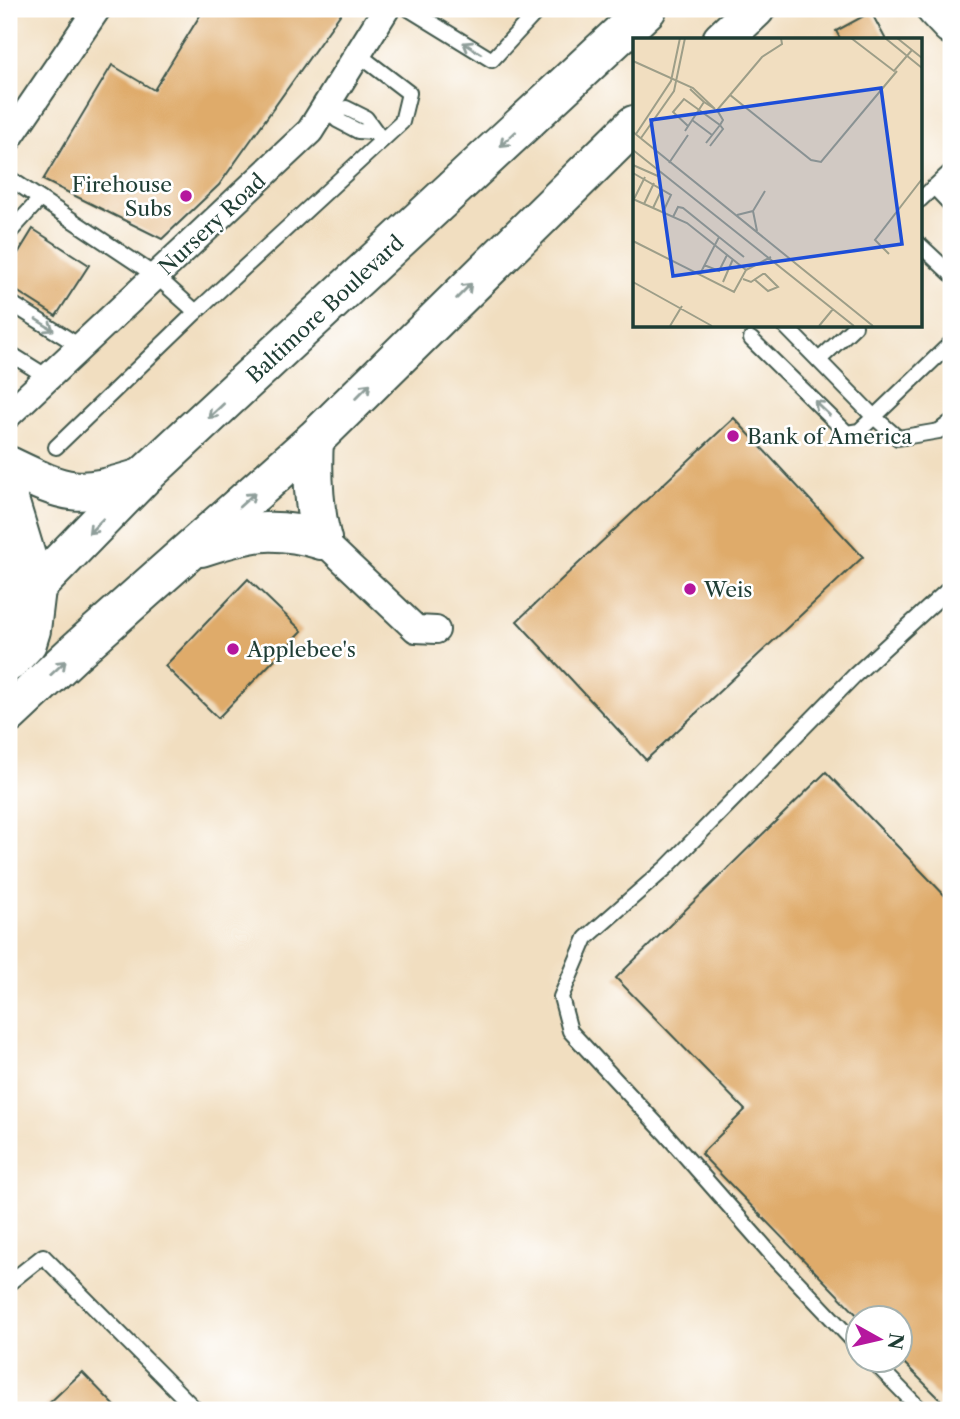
<svg xmlns="http://www.w3.org/2000/svg" width="960" height="1419" viewBox="0 0 960 1419" font-family="'Libre Caslon Text',serif">
	<style>
		.building { fill: #dfab6b }
		.lines { fill: none; stroke-linecap: round; stroke-linejoin: round }
		.lane-casing { stroke: #3e5549; stroke-width: 18 }
		.street-casing { stroke: #3e5549; stroke-width: 30 }
		.secondary-casing { stroke: #3e5549; stroke-width: 42 }
		.highway-casing { stroke: #3e5549; stroke-width: 42 }
		.lane { stroke: #fff; stroke-width: 14 }
		.street { stroke: #fff; stroke-width: 26 }
		.secondary { stroke: #fff; stroke-width: 38 }
		.highway { stroke: #fff; stroke-width: 38 }
		.oneway { stroke: #8f9e9a }
		.poi-dot { fill: #b5179e; stroke: #fff; stroke-width: 2.5 }
		.labels { text-anchor: middle; dominant-baseline: central; stroke-width: 5; stroke-linejoin: round; paint-order: stroke }
		.poi-label { font-size: 21px; fill: #1f3d34; stroke: #fff; text-anchor: start }
		.street-label { font-size: 21px; fill: #1f3d34; stroke: #fff }
		.inset-road { fill: none; stroke: #9d9e88; stroke-width: 2 }
		.view { fill: #1d4ed8; fill-opacity: 0.15; stroke: #1d4ed8; stroke-width: 3.5 }
		.inset-edge { fill: none; stroke: #1f3d34; stroke-width: 3.5 }
	</style>
	<rect width="100%" height="100%" fill="#fff"/>
	<filter id="ink" filterUnits="userSpaceOnUse"><feTurbulence type="fractalNoise" baseFrequency=".0143" numOctaves="2"/><feDisplacementMap in="SourceGraphic" scale="14" xChannelSelector="R" yChannelSelector="G"/><feConvolveMatrix kernelMatrix="1 2 1 2 8 2 1 2 1" color-interpolation-filters="sRGB"/></filter>
	<filter id="wash" filterUnits="userSpaceOnUse"><feTurbulence type="fractalNoise" baseFrequency=".00686" numOctaves="4" result="noise"/><feDisplacementMap in="SourceGraphic" scale="28" xChannelSelector="R" yChannelSelector="G"/><feGaussianBlur stdDeviation="1.57" result="paint"/><feColorMatrix in="noise" values="0 0 0 0 0 0 0 0 0 0 0 0 0 0 0 0 0 1.4 0 .05"/><feComposite in="paint" operator="in"/></filter>
	<g filter="url(#wash)">
		<rect width="100%" height="100%" fill="#f1dec0"/>
		<g id="blocks">
			<g class="building">
				<polygon points="204,9 344,9 219,185 162,239 43,180 112,65 154,90"/>
				<polygon points="871,12 886,40 841,40 836,31"/>
				<polygon points="33,229 89,265 56,316 9,286 9,268"/>
				<polygon points="734,418 863,557 646,760 517,621"/>
				<polygon points="248,579 302,631 218,718 165,666"/>
				<polygon points="826,772 951,902 951,1410 900,1359 900,1318 860,1318 701,1154 745,1110 616,978"/>
				<polygon points="82,1372 119,1410 42,1410"/>
			</g>
		</g>
	</g>
	<g filter="url(#ink)">
		<use href="#blocks" fill-opacity="0" stroke="#3e5549" stroke-width="2"/>
		<g class="lines">
			<g class="lane-casing">
				<g id="lane">
					<polyline points="409,9 492,60 539,9"/>
					<polyline points="324,107 335,112 346,108 366,118 382,140"/>
					<polyline points="335,112 337,120 358,131 374,132"/>
					<polyline points="9,178 156,276 196,312 56,447"/>
					<polyline points="934,187 951,205"/>
					<polyline points="920,200 951,171"/>
					<polyline points="9,233 40,199"/>
					<polyline points="920,245 951,274"/>
					<polyline points="9,302 81,347"/>
					<polyline points="196,312 402,122 409,93 358,54"/>
					<polyline points="751,339 847,433 859,431 874,417 785,326"/>
					<polyline points="951,343 874,417 898,438 939,431 951,422"/>
					<polyline points="9,353 49,378"/>
					<polyline points="819,360 855,326"/>
					<polyline points="9,1283 43,1256 196,1410"/>
					<polyline points="858,1346 772,1255 665,1133 570,1031 561,997 586,938 667,867 855,675 951,587"/>
					<polyline points="872,1360 921,1410"/>
				</g>
			</g>
			<g class="street-casing">
				<g id="street">
					<polyline points="9,138 97,9"/>
					<polyline points="9,414 310,131 386,9"/>
					<polyline points="322,540 416,629 436,630"/>
				</g>
			</g>
			<g class="secondary-casing">
				<polyline id="secondary" points="936,9 951,25"/>
			</g>
			<g class="highway-casing">
				<g id="highway">
					<polyline points="722,40 755,9"/>
					<path d="M314,440C312,474 313,506 322,540"/>
					<path d="M9,466C69,495 77,498 141,478"/>
					<polyline points="9,500 36,589 31,630 27,643 9,662"/>
					<path d="M201,547C249,531 273,526 322,540"/>
					<polyline points="9,615 143,477 647,9"/>
					<polyline points="9,714 75,652 314,440 634,125"/>
				</g>
			</g>
			<use href="#lane" class="lane"/>
			<use href="#street" class="street"/>
			<use href="#secondary" class="secondary"/>
			<use href="#highway" class="highway"/>
		</g>
		<defs><path id="oneway-shaft" d="M-6 0H5M1.5-3L5.5 0L1.5 3" fill="none" stroke-width="1.6" stroke-linecap="round" stroke-linejoin="round" transform="scale(1.75)"/></defs>
		<g class="oneway">
			<use href="#oneway-shaft" transform="translate(472 48) rotate(-148)"/>
			<use href="#oneway-shaft" transform="translate(508 139) rotate(137)"/>
			<use href="#oneway-shaft" transform="translate(464 291) rotate(-45)"/>
			<use href="#oneway-shaft" transform="translate(45 325) rotate(32)"/>
			<use href="#oneway-shaft" transform="translate(363 391) rotate(-45)"/>
			<use href="#oneway-shaft" transform="translate(822 408) rotate(-136)"/>
			<use href="#oneway-shaft" transform="translate(216 411) rotate(137)"/>
			<use href="#oneway-shaft" transform="translate(247 500) rotate(-42)"/>
			<use href="#oneway-shaft" transform="translate(96 526) rotate(134)"/>
			<use href="#oneway-shaft" transform="translate(58 668) rotate(-43)"/>
		</g>
	</g>
	<g class="poi-dot">
		<circle cx="186" cy="196" r="7"/>
		<circle cx="733" cy="436" r="7"/>
		<circle cx="690" cy="589" r="7"/>
		<circle cx="233" cy="649" r="7"/>
	</g>
	<g class="labels">
		<g class="poi-label">
			<text x="172" y="184" text-anchor="end">Firehouse<tspan x="172" dy="24">Subs</tspan></text>
			<text x="747" y="436">Bank of America</text>
			<text x="704" y="589">Weis</text>
			<text x="247" y="649">Applebee's</text>
		</g>
		<g class="street-label">
			<text transform="translate(212 224) rotate(-43)">Nursery Road</text>
			<text transform="translate(325 309) rotate(-43)">Baltimore Boulevard</text>
		</g>
	</g>
	<g transform="translate(633 38)">
		<rect width="289" height="289" fill="#f1dec0"/>
		<path class="inset-road" d="M218,0L261,33L279,12M252,0L289,30M264,0L289,20M0,23L60,50L82,71L71,64M97,57L129,19L149,6L148,0M59,82L79,97M55,88L40,74L51,61L87,87L90,82L84,72L97,57L178,122L188,124L264,33M52,93L71,64L57,51M0,94L240,288M3,96L38,43L47,0M8,100L41,53L52,0M73,105L87,87M77,108L90,91L87,87M0,112L221,288M36,125L55,97M0,127L27,139M0,135L38,157L30,174M0,161L54,185L113,232L101,254L0,203M1,161L12,139M11,166L21,145M20,170L29,151M120,173L132,153M104,177L120,173L124,193M40,179L45,169L50,170L86,199M256,216L242,202L289,141M71,227L86,233L94,217M113,232L138,219M67,236L86,199L111,219M110,241L118,244L130,236H132L145,249L135,253L121,241M0,244L79,288M90,244L100,221M37,288L49,268M186,288L200,271"/>
		<path class="view" d="M248,50L269,206L40,238L18,82Z"/>
		<rect width="289" height="289" class="inset-edge"/>
	</g>
	<rect width="960" height="1419" fill="none" stroke="#fff" stroke-width="35"/>
	<g transform="translate(879 1339) rotate(98)"><circle r="33" fill="#ffffff" stroke="#a5b1ae" stroke-width="2"/>
	<path d="M0-5L12 26L0 18L-12 26Z" fill="#b5179e"/>
	<text y="-10" font-size="19" font-weight="bold" text-anchor="middle" fill="#1f3d34">N</text>
	</g>
</svg>
